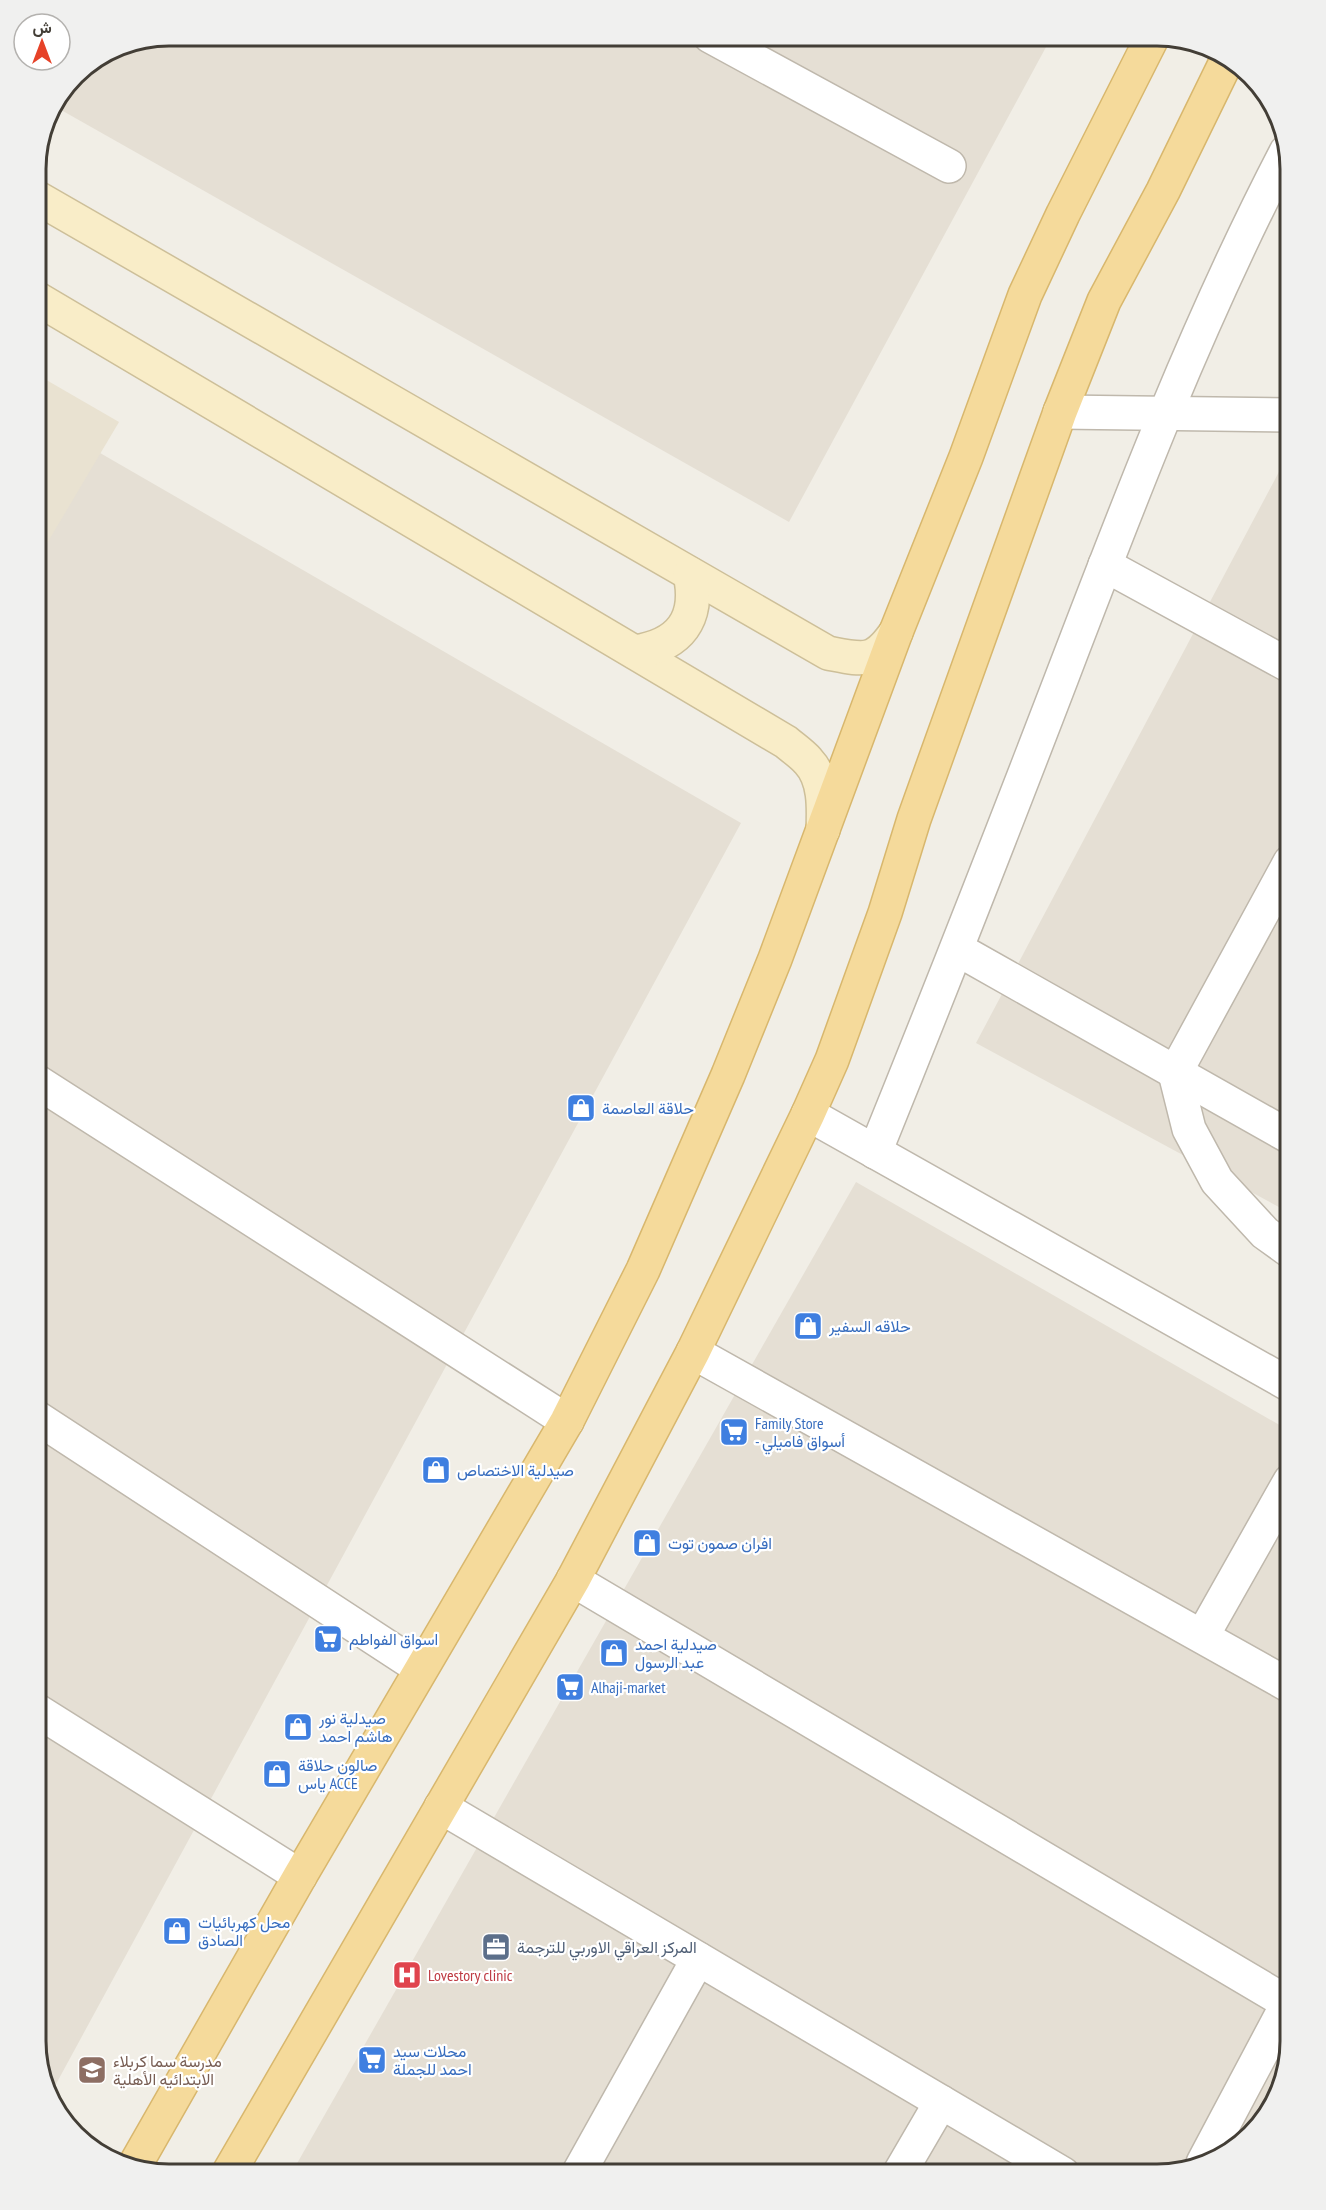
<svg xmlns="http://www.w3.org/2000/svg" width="1326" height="2210" viewBox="0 0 1326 2210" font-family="'PT Sans Narrow',Vazirmatn,sans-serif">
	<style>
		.residential { fill: #e5dfd4 }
		.education { fill: #e9e2d1 }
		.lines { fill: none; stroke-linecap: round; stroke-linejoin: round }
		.minor-casing { stroke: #bfb8ac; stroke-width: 36 }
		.tertiary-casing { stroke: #bfb8ac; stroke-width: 36 }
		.secondary-casing { stroke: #cdbf99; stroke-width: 36 }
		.primary-casing { stroke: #d8b76d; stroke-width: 36 }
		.minor { stroke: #fff; stroke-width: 33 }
		.tertiary { stroke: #fff; stroke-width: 33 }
		.secondary { stroke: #f9edc8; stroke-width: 33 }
		.primary { stroke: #f5da9b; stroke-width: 33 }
		.labels { text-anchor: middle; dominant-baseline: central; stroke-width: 4.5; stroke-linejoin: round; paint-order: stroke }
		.shop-label { font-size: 16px; fill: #366cbe; stroke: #fff; text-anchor: start }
		.service-label { font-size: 16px; fill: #4e5e75; stroke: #fff; text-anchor: start }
		.health-label { font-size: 16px; fill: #be3a42; stroke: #fff; text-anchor: start }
		.education-label { font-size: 16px; fill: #785e54; stroke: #fff; text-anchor: start }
		.rim { fill: none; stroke: #433e36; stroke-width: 3 }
	</style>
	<rect width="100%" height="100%" fill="#f1eee6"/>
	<g class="residential">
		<polygon points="170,36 1052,36 789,522 54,106 75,75 119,46"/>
		<polygon points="36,416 741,823 49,2097 36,2040"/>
		<polygon points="1290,451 1290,1213 976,1043"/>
		<polygon points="856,1182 1290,1431 1290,2041 1268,2114 1215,2160 1156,2174 291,2174"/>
	</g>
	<polygon class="education" points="36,374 119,422 36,562"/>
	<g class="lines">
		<g class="minor-casing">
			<g id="minor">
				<polyline points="710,36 949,166"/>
				<polyline points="1060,412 1290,415"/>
				<polyline points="1105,565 1290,666"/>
				<polyline points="957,949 1290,1137"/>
				<polyline points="36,1081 567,1421"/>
				<path d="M875,1152C939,994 1001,836 1062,677C1130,499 1198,321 1286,152"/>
				<polyline points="1290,1251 1265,1233 1217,1181 1189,1129 1175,1073 1290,862"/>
				<polyline points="693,1352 1290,1686"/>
				<polyline points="36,1417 420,1668"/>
				<polyline points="573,1580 1288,2003"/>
				<polyline points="1203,1635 1290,1481"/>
				<polyline points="36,1710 300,1876"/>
				<polyline points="441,1807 1063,2174"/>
				<polyline points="1203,2163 1290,1999"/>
				<polyline points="578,2174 698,1959"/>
				<polyline points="899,2174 941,2102"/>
			</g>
		</g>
		<g class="tertiary-casing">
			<polyline id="tertiary" points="808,1114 1290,1385"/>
		</g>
		<g class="secondary-casing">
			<g id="secondary">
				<path d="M36,197L828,653C864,660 874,664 896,632"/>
				<path d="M36,298L786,742C793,748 802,754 808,761C825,779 824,807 823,830"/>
				<path d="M635,652C680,645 700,619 690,574"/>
			</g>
		</g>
		<g class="primary-casing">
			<g id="primary">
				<polyline points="135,2165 300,1876 567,1421 643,1270 728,1075 775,959 896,632 966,457 1025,295 1063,214 1153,36"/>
				<polyline points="228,2174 573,1580 693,1352 808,1114 832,1060 885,913 914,819 1060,412 1104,301 1163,191 1228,58"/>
			</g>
		</g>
		<use href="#minor" class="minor"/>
		<use href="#tertiary" class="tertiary"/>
		<use href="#secondary" class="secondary"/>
		<use href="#primary" class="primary"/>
	</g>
	<defs>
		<g id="shop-square" transform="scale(1.5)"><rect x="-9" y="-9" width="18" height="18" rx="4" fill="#3f7fe0" stroke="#fff"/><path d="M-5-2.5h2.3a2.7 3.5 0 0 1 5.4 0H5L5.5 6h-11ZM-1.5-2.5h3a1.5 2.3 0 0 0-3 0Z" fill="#fff"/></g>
		<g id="supermarket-square" transform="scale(1.5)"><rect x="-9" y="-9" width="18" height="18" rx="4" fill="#3f7fe0" stroke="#fff"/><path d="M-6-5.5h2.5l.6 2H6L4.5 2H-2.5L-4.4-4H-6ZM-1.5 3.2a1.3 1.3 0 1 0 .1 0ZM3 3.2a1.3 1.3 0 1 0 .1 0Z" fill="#fff"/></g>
		<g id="office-square" transform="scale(1.5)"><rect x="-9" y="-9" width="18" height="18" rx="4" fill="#5c6f8a" stroke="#fff"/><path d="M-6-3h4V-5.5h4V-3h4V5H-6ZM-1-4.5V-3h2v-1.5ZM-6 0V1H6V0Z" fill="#fff"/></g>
		<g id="hospital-square" transform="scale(1.5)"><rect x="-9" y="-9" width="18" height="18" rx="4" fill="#e0444e" stroke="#fff"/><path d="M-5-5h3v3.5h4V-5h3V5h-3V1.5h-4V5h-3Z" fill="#fff"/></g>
		<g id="school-square" transform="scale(1.5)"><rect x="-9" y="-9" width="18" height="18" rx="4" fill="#8d6e63" stroke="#fff"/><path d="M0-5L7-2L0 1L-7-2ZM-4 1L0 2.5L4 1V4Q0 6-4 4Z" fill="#fff"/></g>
	</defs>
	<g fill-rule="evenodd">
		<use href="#shop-square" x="581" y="1108"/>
		<use href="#shop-square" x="808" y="1326"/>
		<use href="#supermarket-square" x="734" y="1432"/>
		<use href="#shop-square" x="436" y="1470"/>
		<use href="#shop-square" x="647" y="1543"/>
		<use href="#supermarket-square" x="328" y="1639"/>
		<use href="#shop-square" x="614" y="1653"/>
		<use href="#supermarket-square" x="570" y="1687"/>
		<use href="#shop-square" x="298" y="1727"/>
		<use href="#shop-square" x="277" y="1774"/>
		<use href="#shop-square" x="177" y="1931"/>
		<use href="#office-square" x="496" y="1947"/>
		<use href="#hospital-square" x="407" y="1975"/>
		<use href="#supermarket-square" x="372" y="2060"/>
		<use href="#school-square" x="92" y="2070"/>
	</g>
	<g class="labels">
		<g class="shop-label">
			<text x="602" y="1108">حلاقة العاصمة</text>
			<text x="829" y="1326">حلاقه السفير</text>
			<text x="755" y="1423">Family Store<tspan x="755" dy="18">- أسواق فاميلي</tspan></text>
			<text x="457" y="1470">صيدلية الاختصاص</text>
			<text x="668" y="1543">افران صمون توت</text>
			<text x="349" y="1639">اسواق الفواطم</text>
			<text x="635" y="1644">صيدلية احمد<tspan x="635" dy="18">عبد الرسول</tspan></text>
			<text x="591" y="1687">Alhaji-market</text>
			<text x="319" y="1718">صيدلية نور<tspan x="319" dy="18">هاشم احمد</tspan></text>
			<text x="298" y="1765">صالون حلاقة<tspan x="298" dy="18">ياس ACCE</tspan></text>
			<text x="198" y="1922">محل كهربائيات<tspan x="198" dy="18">الصادق</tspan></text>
			<text x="393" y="2051">محلات سيد<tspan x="393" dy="18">احمد للجملة</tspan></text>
		</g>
		<g class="service-label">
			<text x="517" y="1947">المركز العراقي الاوربي للترجمة</text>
		</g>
		<g class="health-label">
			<text x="428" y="1975">Lovestory clinic</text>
		</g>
		<g class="education-label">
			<text x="113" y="2061">مدرسة سما كربلاء<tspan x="113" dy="18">الابتدائيه الأهلية</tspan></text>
		</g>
	</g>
	<path d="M0 0H1326V2210H0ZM169 46H1157A123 123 0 0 1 1280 169V2041A123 123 0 0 1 1157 2164H169A123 123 0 0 1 46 2041V169A123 123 0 0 1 169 46Z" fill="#f0f0ef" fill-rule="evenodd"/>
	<path class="rim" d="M169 46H1157A123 123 0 0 1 1280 169V2041A123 123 0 0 1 1157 2164H169A123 123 0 0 1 46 2041V169A123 123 0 0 1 169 46Z"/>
	<g transform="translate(42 42)"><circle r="28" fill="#ffffff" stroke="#b4b2af" stroke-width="1.5"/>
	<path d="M0-4.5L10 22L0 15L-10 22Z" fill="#e64228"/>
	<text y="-9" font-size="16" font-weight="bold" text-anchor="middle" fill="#433e36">ش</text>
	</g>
</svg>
